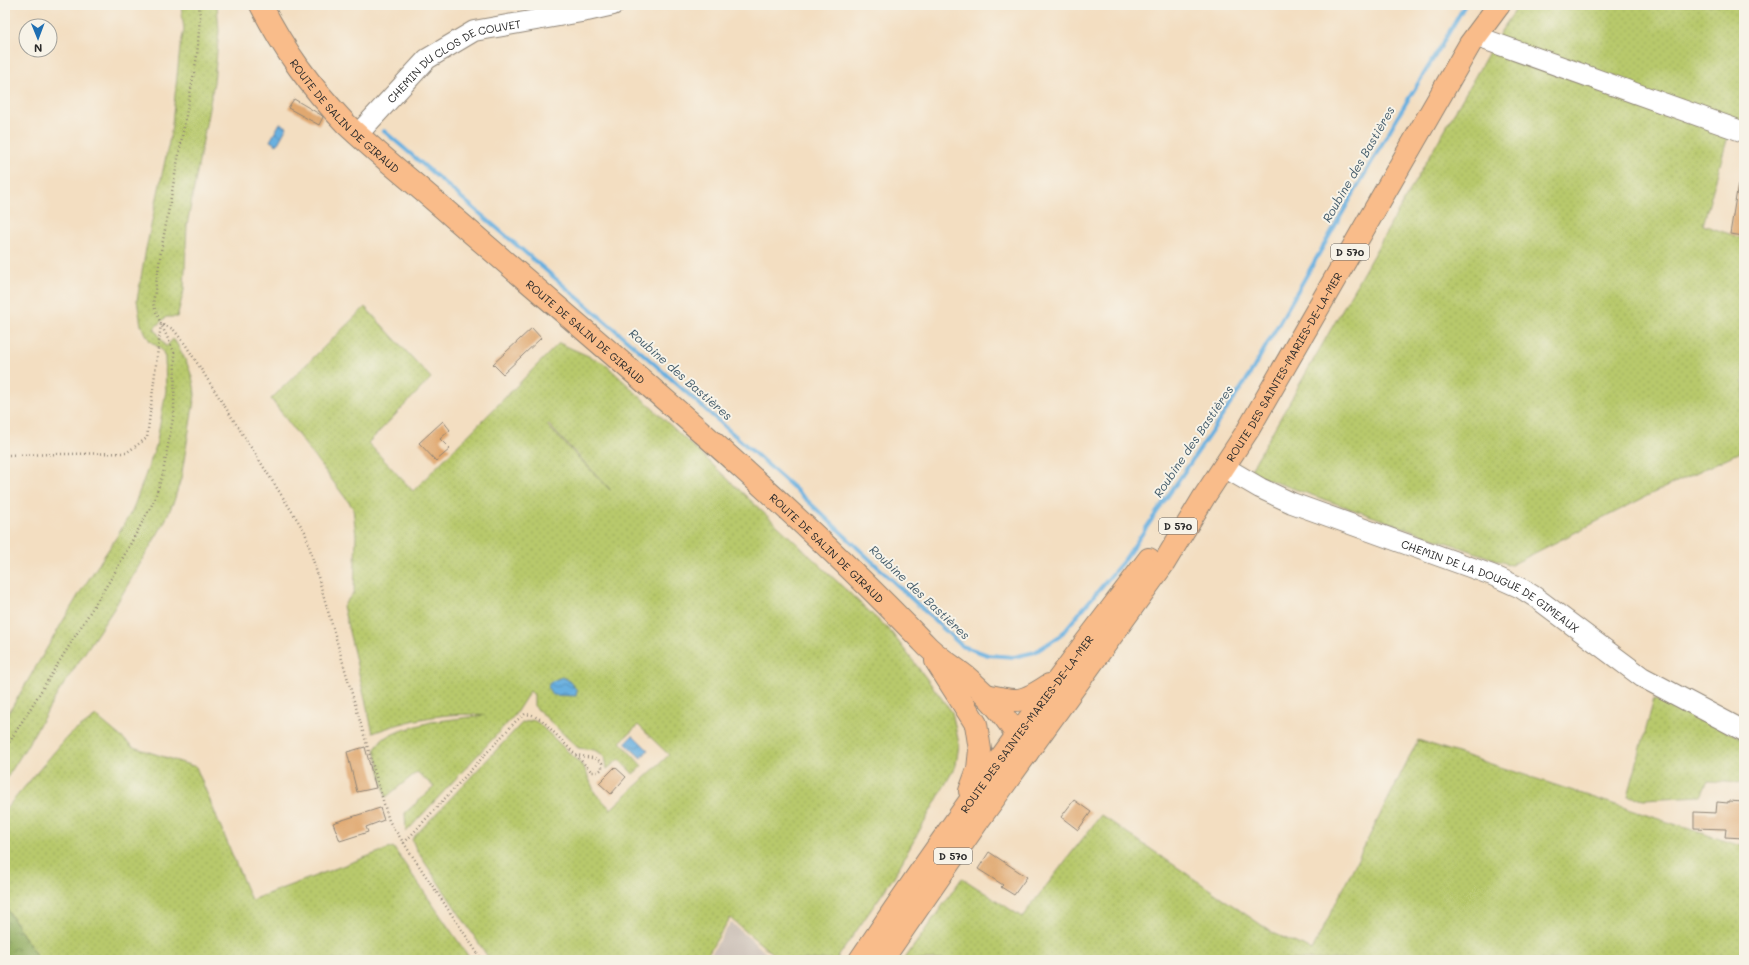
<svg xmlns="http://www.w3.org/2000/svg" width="1749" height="965" viewBox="0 0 1749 965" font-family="Mali,sans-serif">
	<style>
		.industrial { fill: #cec2b9 }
		.grass { fill: url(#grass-dots); stroke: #727a4c; fill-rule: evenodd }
		.forest { fill: url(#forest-crowns); stroke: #5e6c46 }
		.water { fill: url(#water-waves); stroke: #4a6e86 }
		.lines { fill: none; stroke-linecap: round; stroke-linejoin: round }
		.stream { stroke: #69b0e0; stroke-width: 4 }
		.building { fill: #e0a870 }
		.minor-casing { stroke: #8f8476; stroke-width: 22 }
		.major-casing { stroke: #8f8476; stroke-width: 24 }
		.path { stroke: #8f8476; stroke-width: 2.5; stroke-dasharray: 1 3; stroke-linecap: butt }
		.minor { stroke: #fff; stroke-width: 20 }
		.major { stroke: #f9bc8a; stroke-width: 22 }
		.labels { text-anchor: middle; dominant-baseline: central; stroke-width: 4; stroke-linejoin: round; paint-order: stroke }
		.shield { fill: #f7f3e8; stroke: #686764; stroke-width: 1 }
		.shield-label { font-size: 10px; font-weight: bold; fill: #2b2b2b }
		.street-label { font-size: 11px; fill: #2b2b2b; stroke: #f7f3e8 }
		.water-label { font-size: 12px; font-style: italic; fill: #415a6a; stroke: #f7f3e8 }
	</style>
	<defs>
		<pattern id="grass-dots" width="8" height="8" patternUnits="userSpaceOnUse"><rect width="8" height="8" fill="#b8c96c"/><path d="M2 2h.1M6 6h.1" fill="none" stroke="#9ead5e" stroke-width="1.8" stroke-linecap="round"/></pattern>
		<pattern id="forest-crowns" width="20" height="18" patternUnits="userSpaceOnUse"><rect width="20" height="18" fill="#92ad60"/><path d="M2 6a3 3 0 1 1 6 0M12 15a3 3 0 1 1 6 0" fill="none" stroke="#778d4f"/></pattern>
		<pattern id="water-waves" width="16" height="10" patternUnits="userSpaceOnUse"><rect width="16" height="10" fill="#69b0e0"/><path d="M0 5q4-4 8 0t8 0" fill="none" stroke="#578fb6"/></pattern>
	</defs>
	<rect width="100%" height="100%" fill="#f7f3e8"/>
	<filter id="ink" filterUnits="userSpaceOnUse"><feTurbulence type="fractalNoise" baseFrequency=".025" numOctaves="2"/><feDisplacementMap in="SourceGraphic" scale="8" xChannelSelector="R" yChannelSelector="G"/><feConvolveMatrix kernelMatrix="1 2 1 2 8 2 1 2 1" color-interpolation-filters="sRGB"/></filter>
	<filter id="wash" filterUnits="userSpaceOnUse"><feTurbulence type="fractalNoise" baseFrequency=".012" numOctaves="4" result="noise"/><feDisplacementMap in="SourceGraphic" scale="16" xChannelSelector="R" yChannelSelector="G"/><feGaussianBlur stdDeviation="0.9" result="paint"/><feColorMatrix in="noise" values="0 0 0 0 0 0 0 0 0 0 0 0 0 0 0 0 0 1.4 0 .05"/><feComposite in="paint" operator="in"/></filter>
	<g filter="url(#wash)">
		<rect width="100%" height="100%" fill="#f3dec1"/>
		<polygon class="industrial" points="731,922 774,960 707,960"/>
		<g class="grass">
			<path d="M181,5H217L219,31L214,82L187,225L184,290L177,317H166L154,328L166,347L173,339L175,341C185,358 194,375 195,395L181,478L174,501L164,523L113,610L58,693L25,749L5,781V719L79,594L116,538L133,509L156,446L166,391L165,357L162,350L150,341L141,325L137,300L146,249L171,133L180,48L184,30Z"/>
			<polygon points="1519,5 1744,5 1744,122 1727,140 1703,225 1744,239 1744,450 1651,494 1511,565 1249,473 1501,31"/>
			<path d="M365,307L431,378L368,443L413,491L559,343L604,363L891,632L952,712L959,744L956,765L893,878L836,960H780L730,918L704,960H490L416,849L412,839L522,723L532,720L537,722L584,767L595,793L611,809L669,755L638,725L620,742L642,766L633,774L619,759L607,769L606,761L602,754L594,750L578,748L534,706V695L530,691L514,716L406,832L405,813L434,787L417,772L386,797L375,749L382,739L400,731L431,722L485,715C446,712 410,719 373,733L343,606L354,592L356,536L353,508L271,399ZM548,424L610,489V490L547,425Z"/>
			<polygon points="1654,699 1744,739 1744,783 1708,781 1701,796 1644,799 1628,796"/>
			<polygon points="96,716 133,747 196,767 251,900 393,847 471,960 39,960 5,906 5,810 68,736"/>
			<polygon points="1418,740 1744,847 1744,960 904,960 962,878 1022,917 1101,815 1273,933 1312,950"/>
		</g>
		<polygon class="forest" points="5,906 39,960 5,960"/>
		<g class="water">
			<polygon points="280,123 287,127 277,145 270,141"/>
			<path d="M562,677L567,679L577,690L576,696L553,695C549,691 547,687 550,682Z"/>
			<polygon points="633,735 648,750 641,758 625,743"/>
		</g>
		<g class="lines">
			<polyline class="stream" points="384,131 642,353 795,489 962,646 988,655 1014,657 1035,652 1060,636 1125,559 1246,381 1398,116 1441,46 1465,5"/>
		</g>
		<g id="blocks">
			<g class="building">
				<polygon points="294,99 321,115 323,117 319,125 288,108"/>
				<polygon points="1738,184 1744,185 1744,236 1730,234"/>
				<polygon points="532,328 541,338 503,374 493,364"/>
				<polygon points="443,421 450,430 440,439 450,449 436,461 419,443"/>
				<polygon points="365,747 376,788 357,792 347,752"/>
				<polygon points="615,767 626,777 611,794 599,783"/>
				<polygon points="1074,800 1091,812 1078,830 1061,817"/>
				<polygon points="1728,801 1744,802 1744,838 1725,837 1726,829 1694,828 1694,812 1716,813 1717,802 1728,803"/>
				<polygon points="380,808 384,820 366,827 368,832 340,841 333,823"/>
				<polygon points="989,852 1027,877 1014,895 1001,887 1003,885 978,869"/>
			</g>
		</g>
	</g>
	<g filter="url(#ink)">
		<use href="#blocks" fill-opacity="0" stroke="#8f8476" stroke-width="1"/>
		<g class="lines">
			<g class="minor-casing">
				<g id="minor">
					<polyline points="1475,36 1744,132"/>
					<path id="s1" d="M357,135L427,59L474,31L587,11L613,5"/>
					<path id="s2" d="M1224,467L1260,488L1292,503L1492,575L1521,588L1535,597L1642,677L1744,731"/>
				</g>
			</g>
			<g class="major-casing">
				<g id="major">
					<path id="s3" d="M261,5C285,52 310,86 346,124C380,156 417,185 452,216C612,355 776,489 923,642C936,657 955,667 970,680C994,701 1012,724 1027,753"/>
					<polyline points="936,661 976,724 980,750 978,769 970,791"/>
					<path d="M986,695C1018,703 1022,703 1049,685"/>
					<path id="s4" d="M860,960C952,823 1048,690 1149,559"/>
					<path id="s5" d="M882,960L978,821L1164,563L1204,497L1248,430L1470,44L1499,5"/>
				</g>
			</g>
			<g class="path">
				<polyline points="5,455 126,453 147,438 161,324 173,329 185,344 305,532 389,821 482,960"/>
				<polyline points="5,749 115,572 154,501 163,473 174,412 175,354 161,324 153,304 161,251 197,56 200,16 199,5"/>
				<polyline points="404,843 516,721 525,714 532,715 542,720 592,772 598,772 602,769 602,763 597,759 576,755"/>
			</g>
			<use href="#minor" class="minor"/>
			<use href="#major" class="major"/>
		</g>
	</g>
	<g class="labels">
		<g class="shield">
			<rect x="1331" y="244" width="38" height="16" rx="3"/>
			<rect x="1159" y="518" width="38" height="16" rx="3"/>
			<rect x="934" y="848" width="38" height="16" rx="3"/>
		</g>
		<g class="shield-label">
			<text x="1350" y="252">D 570</text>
			<text x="1178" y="526">D 570</text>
			<text x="953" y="856">D 570</text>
		</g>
		<g class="street-label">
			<text stroke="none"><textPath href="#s1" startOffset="126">CHEMIN DU CLOS DE COUVET</textPath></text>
			<text stroke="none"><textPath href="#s3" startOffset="140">ROUTE DE SALIN DE GIRAUD</textPath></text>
			<text stroke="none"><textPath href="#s3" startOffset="464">ROUTE DE SALIN DE GIRAUD</textPath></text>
			<text stroke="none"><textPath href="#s5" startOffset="717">ROUTE DES SAINTES-MARIES-DE-LA-MER</textPath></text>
			<text stroke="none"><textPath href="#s3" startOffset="788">ROUTE DE SALIN DE GIRAUD</textPath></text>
			<text stroke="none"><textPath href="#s2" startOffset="293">CHEMIN DE LA DOUGUE DE GIMEAUX</textPath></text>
			<text stroke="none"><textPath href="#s4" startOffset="289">ROUTE DES SAINTES-MARIES-DE-LA-MER</textPath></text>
		</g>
		<g class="water-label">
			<text transform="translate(1358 164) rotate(-60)">Roubine des Bastières</text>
			<text transform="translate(681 374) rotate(41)">Roubine des Bastières</text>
			<text transform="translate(1193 441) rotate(-56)">Roubine des Bastières</text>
			<text transform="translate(920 592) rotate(43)">Roubine des Bastières</text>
		</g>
	</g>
	<rect width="1749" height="965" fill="none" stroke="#f7f3e8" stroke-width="20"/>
	<g transform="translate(38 38) rotate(179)"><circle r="19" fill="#f7f3e8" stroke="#a5a39c"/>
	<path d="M0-3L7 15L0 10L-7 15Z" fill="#1f6fb2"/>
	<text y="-6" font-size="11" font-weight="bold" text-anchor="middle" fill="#2b2b2b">N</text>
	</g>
</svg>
